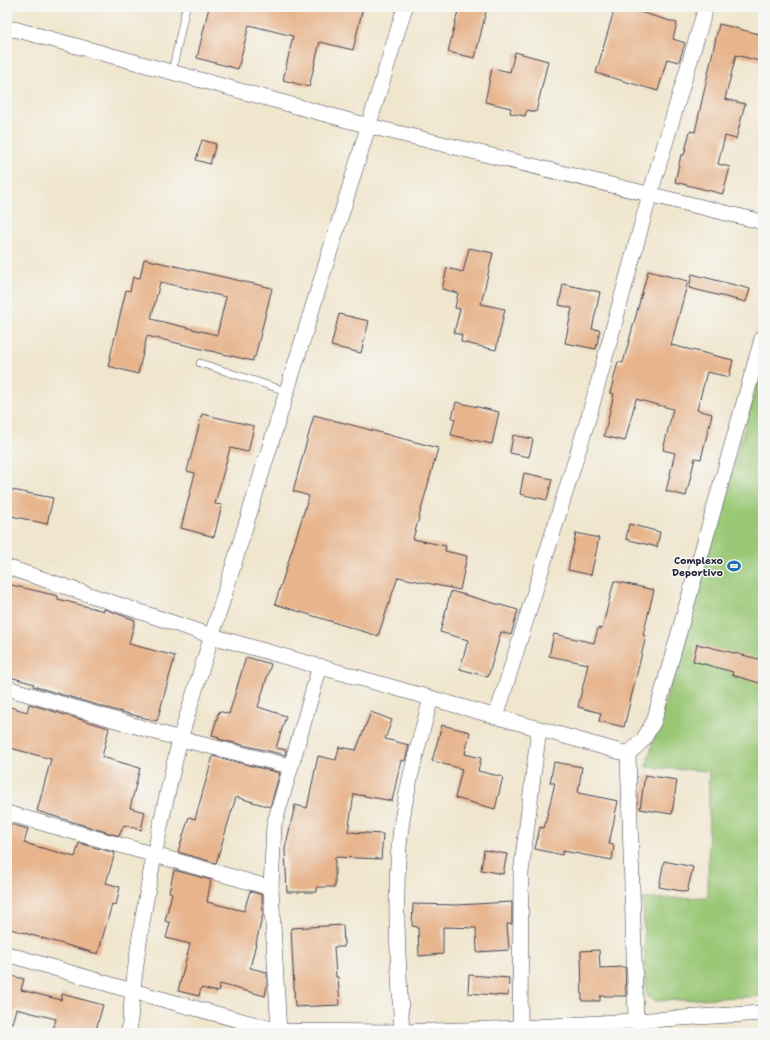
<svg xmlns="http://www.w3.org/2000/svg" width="770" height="1040" viewBox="0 0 770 1040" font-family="'Shantell Sans',sans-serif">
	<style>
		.green { fill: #99c775; stroke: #5e7458 }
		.building { fill: #e7b48c; fill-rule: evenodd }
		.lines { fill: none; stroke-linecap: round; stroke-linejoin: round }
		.lane-casing { stroke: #413f51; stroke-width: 8 }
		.street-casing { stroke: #413f51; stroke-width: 16 }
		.lane { stroke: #fff; stroke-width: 7 }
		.street { stroke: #fff; stroke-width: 15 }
		.labels { text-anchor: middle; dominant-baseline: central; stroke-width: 3; stroke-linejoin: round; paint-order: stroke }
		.poi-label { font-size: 10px; font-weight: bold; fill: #22223b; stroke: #f6f6f2; text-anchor: end }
	</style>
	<rect width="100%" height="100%" fill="#f6f6f2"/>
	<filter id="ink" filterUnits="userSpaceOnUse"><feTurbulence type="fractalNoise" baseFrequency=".025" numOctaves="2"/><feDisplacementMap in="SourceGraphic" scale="8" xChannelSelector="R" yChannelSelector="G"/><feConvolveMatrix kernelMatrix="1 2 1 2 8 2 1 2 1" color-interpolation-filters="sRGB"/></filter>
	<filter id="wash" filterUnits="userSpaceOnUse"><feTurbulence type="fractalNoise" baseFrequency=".012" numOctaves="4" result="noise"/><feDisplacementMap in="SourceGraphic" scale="16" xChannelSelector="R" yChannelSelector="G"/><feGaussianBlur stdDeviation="0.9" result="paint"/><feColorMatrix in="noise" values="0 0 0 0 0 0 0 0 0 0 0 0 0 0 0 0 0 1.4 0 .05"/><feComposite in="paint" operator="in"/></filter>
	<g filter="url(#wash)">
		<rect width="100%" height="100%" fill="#f0e6ce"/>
		<polygon class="green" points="763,364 763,996 656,1001 648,997 646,989 643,899 708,897 709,771 646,767"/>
		<g id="blocks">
			<g class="building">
				<polygon points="209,7 363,7 353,50 320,42 309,87 283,80 293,36 249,25 238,69 197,58"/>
				<polygon points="459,7 487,7 475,58 448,52"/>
				<polygon points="615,7 623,7 677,23 673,39 685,43 679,62 667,59 658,91 596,73"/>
				<polygon points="719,24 763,35 763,62 736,55 725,99 745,104 736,139 725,136 718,164 730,167 723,194 675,182 681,155 684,155 690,131 695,132"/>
				<polygon points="515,52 548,61 536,112 527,110 525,116 510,113 511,108 485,102 492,68 510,72"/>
				<polygon points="202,140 216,144 210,164 196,160"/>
				<polygon points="469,248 493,253 481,304 505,309 496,350 461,342 462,335 454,333 460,309 455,308 458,293 442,289 447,268 463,272"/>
				<path d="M144,259L272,288L255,357H253V361L147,336L138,374L108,366L126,290L130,291L133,277L140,278ZM160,282L226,297L217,335L151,319Z"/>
				<polygon points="648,271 688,281 671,345 733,360 729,377 707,372 697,410 712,414 701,459 695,458 686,496 666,491 675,453 663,450 673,409 636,399 625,441 604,436 614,394 610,393 618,362 623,363"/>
				<polygon points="692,274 750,289 746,302 689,288"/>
				<polygon points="563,284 600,292 592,329 600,330 596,349 565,343 572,308 559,305"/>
				<polygon points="339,314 369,321 361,353 331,346"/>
				<polygon points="456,402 499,412 492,444 451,435 455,419 452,418"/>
				<polygon points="202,414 254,426 248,452 230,448 215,504 222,505 214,537 181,528 195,473 187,471"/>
				<polygon points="314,415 438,448 413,539 446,546 445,551 467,556 460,590 398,577 378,636 275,604 309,496 293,491"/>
				<polygon points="513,435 533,439 529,457 510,453"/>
				<polygon points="524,473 552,479 547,500 520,494"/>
				<polygon points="7,489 53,498 47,524 7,515"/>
				<polygon points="629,524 660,532 657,547 626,539"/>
				<polygon points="576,533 599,538 591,575 568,570"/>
				<polygon points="614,581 654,590 643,635 646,636 624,727 599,721 601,713 578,707 588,664 549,656 554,634 594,643 598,628 602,629"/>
				<polygon points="7,584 58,596 58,599 104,611 104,609 135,620 129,644 175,656 157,721 114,710 33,686 34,684 7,676"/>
				<polygon points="451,591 518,610 511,635 501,632 488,677 460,669 468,640 440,632"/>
				<polygon points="697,644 763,660 763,684 732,675 733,672 693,661"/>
				<polygon points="246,657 271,664 258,707 286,716 276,748 286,750 285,755 218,739 219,737 212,735 219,711 229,714"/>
				<polygon points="29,704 109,728 102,757 140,768 130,808 145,812 141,830 124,825 119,836 37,811 51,759 7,747 7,706 27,712"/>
				<polygon points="371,712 392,720 385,739 409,745 405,761 401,760 392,801 354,794 348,832 383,834 381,859 335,857 335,887 317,887 317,892 287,892 285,849 295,805 307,808 318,756 336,760 339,747 356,750"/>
				<polygon points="442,725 470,732 465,754 481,758 478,771 503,777 495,809 455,798 462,769 432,761"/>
				<polygon points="213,756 280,773 270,807 236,797 216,863 178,852 189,817 195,819"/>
				<polygon points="554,762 582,767 578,793 618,801 609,844 614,845 612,860 563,851 562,855 535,849 540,827 544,828 555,783 550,783"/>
				<polygon points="645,775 677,780 672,814 640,809"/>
				<polygon points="7,823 28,829 24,843 75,857 79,843 115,853 106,883 120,887 116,905 112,904 98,954 7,928"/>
				<polygon points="484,850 507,854 503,874 481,870"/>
				<polygon points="664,861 693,867 687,892 659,887"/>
				<polygon points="174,870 211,880 207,902 244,911 250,891 262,895 263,914 250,968 267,972 267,986 265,996 220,984 218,992 201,988 199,996 178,991 190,944 166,938 170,923 165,921 172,893 169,892"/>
				<polygon points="512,902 512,924 507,924 509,950 477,952 476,928 443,927 443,954 419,956 418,927 412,926 413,904 457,905"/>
				<polygon points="343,925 344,947 334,947 336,977 338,977 340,1005 295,1007 291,928"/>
				<polygon points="599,950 600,968 625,967 626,996 600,996 600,1001 582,1001 581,951"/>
				<polygon points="7,975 24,979 21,990 61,1000 62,994 103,1005 95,1033 52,1033 56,1019 16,1009 12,1023 7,1022"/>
				<polygon points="469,975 509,978 508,996 468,993"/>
			</g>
		</g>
	</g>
	<g filter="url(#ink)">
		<use href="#blocks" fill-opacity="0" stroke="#413f51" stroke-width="1"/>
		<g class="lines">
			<g class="lane-casing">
				<g id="lane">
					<polyline points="172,72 186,7"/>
					<polyline points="200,363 286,391"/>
				</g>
			</g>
			<g class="street-casing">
				<g id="street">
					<polyline points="7,30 14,29 369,126 763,222"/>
					<polyline points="7,567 212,636 628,754"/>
					<polyline points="7,688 180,739 290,766"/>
					<polyline points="496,717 589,416 650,194 706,7"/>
					<polyline points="7,813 271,888"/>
					<polyline points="7,954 132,991 279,1031 402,1032 519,1028 763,1013"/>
					<polyline points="636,1020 628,754 643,740 654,721 763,335"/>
					<path d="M129,1033C136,933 157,836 180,739L405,7"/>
					<polyline points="279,1033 271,888 274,825 320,666"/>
					<path d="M402,1033C399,971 394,909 399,847C403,796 418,747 431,698"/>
					<polyline points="520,1033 521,873 539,729"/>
				</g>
			</g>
			<use href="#lane" class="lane"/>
			<use href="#street" class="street"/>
		</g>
	</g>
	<defs>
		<g id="stadium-bare" transform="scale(1.08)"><path d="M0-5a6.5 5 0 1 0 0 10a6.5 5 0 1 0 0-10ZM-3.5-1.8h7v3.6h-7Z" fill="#1f6fb2" stroke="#f6f6f2" stroke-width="2.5" paint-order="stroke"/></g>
	</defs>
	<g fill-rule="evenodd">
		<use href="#stadium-bare" x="734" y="566"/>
	</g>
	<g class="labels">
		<g class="poi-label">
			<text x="723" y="560">Complexo<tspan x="723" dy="12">Deportivo</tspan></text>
		</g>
	</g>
	<rect width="770" height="1040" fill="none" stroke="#f6f6f2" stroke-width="24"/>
</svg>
